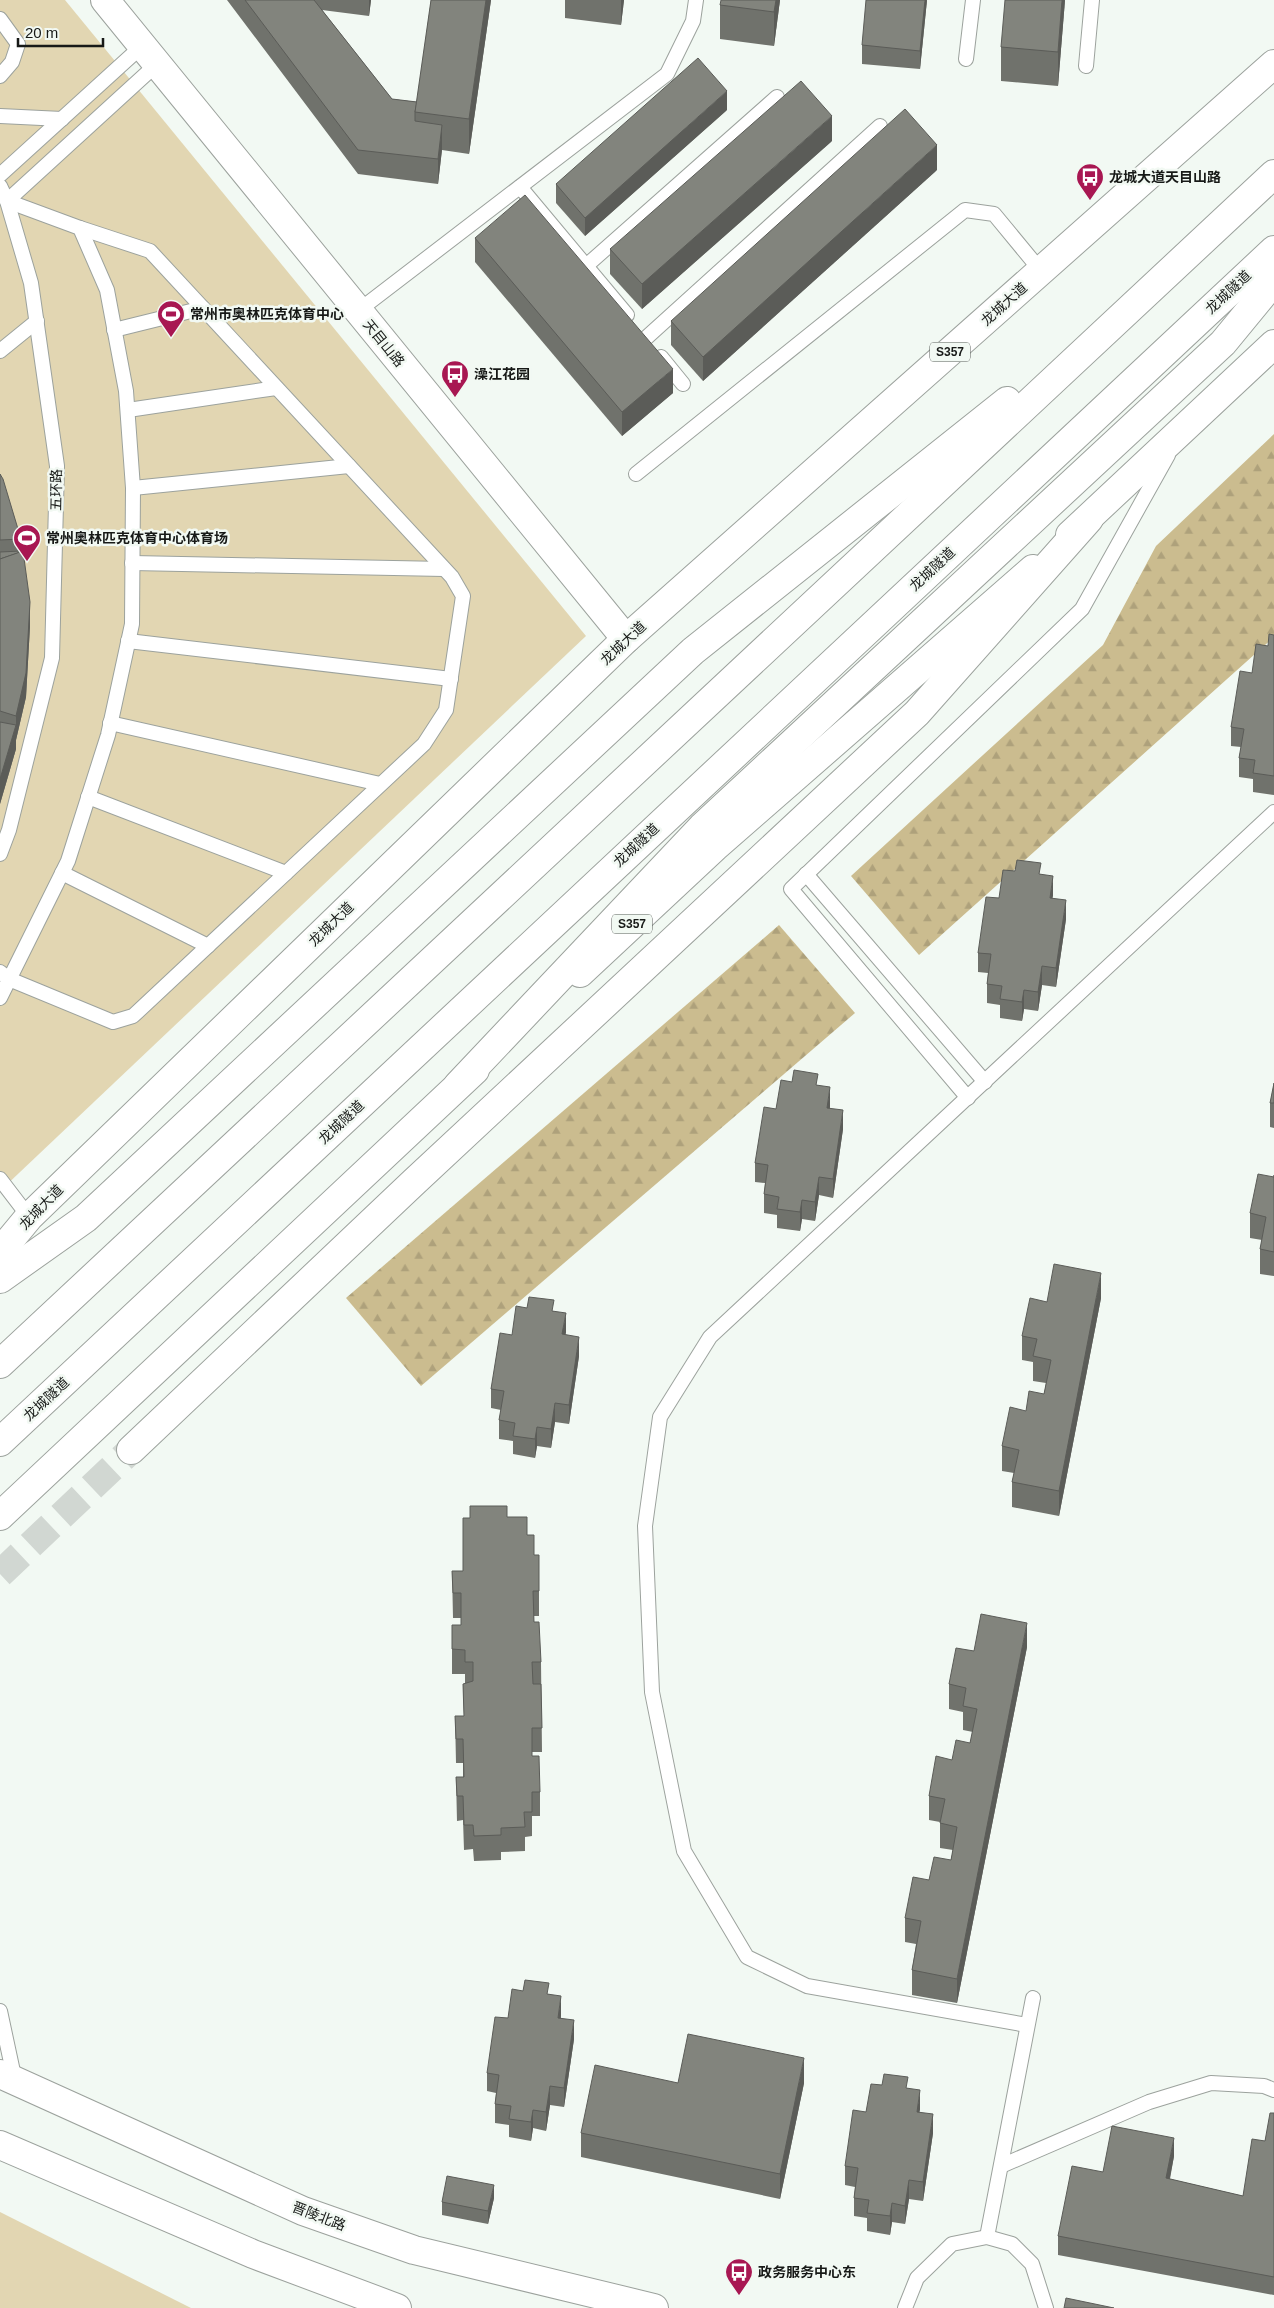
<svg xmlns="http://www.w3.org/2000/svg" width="1274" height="2308" viewBox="0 0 1274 2308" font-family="Helvetica,'Noto Sans SC',sans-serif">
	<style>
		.forest { fill: url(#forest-firs) }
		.park { fill: #e2d6b2 }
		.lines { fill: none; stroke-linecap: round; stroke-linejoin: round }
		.highway-tunnel { stroke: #d1d7d2; stroke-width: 28; stroke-dasharray: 28 14; stroke-linecap: butt }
		.lane-casing { stroke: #9ca29d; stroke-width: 16 }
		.secondary-casing { stroke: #9ca29d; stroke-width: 30 }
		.primary-casing { stroke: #9ca29d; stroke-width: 30 }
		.highway-casing { stroke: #9ca29d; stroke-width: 30 }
		.lane { stroke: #fff; stroke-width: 14 }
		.secondary { stroke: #fff; stroke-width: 28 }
		.primary { stroke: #fff; stroke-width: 28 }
		.highway { stroke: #fff; stroke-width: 28 }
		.wall { fill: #70726c }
		.shaded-wall { fill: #5b5c58 }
		.building { fill: #82847d; stroke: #5b5c58 }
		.labels { text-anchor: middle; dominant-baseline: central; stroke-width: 5; stroke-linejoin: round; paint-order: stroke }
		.shield { fill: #f2f9f3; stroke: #595c59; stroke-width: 1 }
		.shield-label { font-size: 12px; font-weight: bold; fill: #171917 }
		.poi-label { font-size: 14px; font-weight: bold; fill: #171917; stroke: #f2f9f3; text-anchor: start }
		.street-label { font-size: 14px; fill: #171917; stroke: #f2f9f3 }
	</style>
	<defs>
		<pattern id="forest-firs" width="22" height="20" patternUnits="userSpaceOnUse" patternTransform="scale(1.25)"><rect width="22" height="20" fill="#cbbc8f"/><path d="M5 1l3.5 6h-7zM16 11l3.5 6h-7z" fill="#aea17b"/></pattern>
	</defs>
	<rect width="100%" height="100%" fill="#f2f9f3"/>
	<g class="forest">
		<polygon points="1274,434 1274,637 919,955 851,876 1103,645 1156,546"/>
		<polygon points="779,925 855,1013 421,1386 346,1298"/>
	</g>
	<g class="park">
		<polygon points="0,0 65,0 586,636 0,1191"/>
		<polygon points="0,2212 191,2308 0,2308"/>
	</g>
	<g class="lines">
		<polyline class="highway-tunnel" points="0,1574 131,1450"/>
		<g class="lane-casing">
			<g id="lane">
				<polyline points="0,19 18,44 12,62 0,76"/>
				<polyline points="966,59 973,0"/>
				<polyline points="1086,66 1092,0"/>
				<polyline points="0,116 62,119"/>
				<polyline points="0,175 142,46"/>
				<polyline points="0,186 7,201 31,283 57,466 52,658 9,830 0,854"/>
				<polyline points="520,187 627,315"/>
				<polyline points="586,266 777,97"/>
				<polyline points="358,311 667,74 693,21 696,0"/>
				<polyline points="114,330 203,308"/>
				<polyline points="646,338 880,126"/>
				<polyline points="0,351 37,321"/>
				<polyline points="661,357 683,384"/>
				<polyline points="128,410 276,388"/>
				<polyline points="636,474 965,210 994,214 1041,271"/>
				<polyline points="133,488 349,466"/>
				<polyline points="132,563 444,569"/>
				<polyline points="128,641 451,679"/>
				<polyline points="110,723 380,784"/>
				<polyline points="88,797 286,873"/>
				<polyline points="62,873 208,946"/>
				<polyline points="806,874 985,1082"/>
				<polyline points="0,972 9,979 113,1022 133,1016 424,744 446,710 463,596 452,577 150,251 80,228"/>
				<polyline points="0,998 68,861 108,735 132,624 133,488 126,391 107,290 80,228 7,201 157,64"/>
				<polyline points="968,1098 791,889 1082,609 1168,455"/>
				<polyline points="0,1179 29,1217"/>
				<polyline points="0,2011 15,2081"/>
				<polyline points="1027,2025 807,1986 747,1957 684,1851 652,1692 645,1526 660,1417 710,1337 1274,812"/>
				<polyline points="1001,2166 1149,2102 1211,2083 1264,2086 1274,2090"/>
				<polyline points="987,2237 1033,1998"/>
				<polyline points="905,2308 917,2278 952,2244 987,2237 1012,2244 1032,2264 1046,2308"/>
			</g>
		</g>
		<g class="secondary-casing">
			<g id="secondary">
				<polyline points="105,0 626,639"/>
				<polyline points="0,2074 303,2211 414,2250 654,2308"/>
				<polyline points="0,2145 253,2254 397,2308"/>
			</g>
		</g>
		<g class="primary-casing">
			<g id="primary">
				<polyline points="1070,535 1274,344"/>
				<polyline points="580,973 715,847 1033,569"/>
				<polyline points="0,1252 29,1217 626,639 1274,64"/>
				<polyline points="0,1516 475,1070"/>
			</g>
		</g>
		<g class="highway-casing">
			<g id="highway">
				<polyline points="458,1085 702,827 1223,343 1274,281"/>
				<polyline points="0,1279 86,1218 693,651 1007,401"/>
				<polyline points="0,1364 1274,174"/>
				<polyline points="0,1442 1274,250"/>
				<polyline points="131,1450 414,1182 917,713 1089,519"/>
			</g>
		</g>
		<use href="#lane" class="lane"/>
		<use href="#secondary" class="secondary"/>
		<use href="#primary" class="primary"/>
		<use href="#highway" class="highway"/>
	</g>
	<g class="wall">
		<polygon points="227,0 371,0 369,16 322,10 392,99 417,102 431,0 491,0 469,154 442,150 438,184 358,174"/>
		<polygon points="565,0 624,0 621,25 565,18"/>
		<polygon points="780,0 774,46 720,39 720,5"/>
		<polygon points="927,0 920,69 862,64 862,45"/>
		<polygon points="1065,0 1058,86 1001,81 1001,47"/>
		<polygon points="727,110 585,236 556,203 556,184"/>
		<polygon points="832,141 642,309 610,274 610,249"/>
		<polygon points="937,170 703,381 671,345 671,321"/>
		<polygon points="475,238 673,393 622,436 475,262"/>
		<polygon points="0,474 21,539 21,551 30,626 26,697 16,740 16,749 0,804"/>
		<polygon points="1274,635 1274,795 1253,792 1253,779 1239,777 1239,758 1241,747 1231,746 1231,727 1252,673"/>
		<polygon points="1041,874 1053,895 1052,898 1066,919 1056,987 1042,985 1038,1011 1024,1009 1022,1021 1000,1018 1000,1005 987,1003 987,984 988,973 978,972 978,953 999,898"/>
		<polygon points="1274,1083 1274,1128 1270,1127 1270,1103"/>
		<polygon points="818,1085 830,1106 830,1108 843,1129 833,1198 819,1195 815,1221 802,1219 800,1231 777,1228 777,1215 764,1213 764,1194 765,1183 755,1182 755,1163 776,1109"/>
		<polygon points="1274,1175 1274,1276 1260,1274 1260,1249 1262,1240 1250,1238 1250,1213 1274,1177"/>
		<polygon points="1101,1298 1059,1516 1012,1507 1012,1482 1014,1473 1002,1471 1002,1446 1044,1394 1046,1383 1033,1381 1033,1362 1022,1360 1022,1336 1047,1302"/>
		<polygon points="554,1311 566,1332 565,1335 579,1356 569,1424 555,1422 551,1448 537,1446 535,1458 513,1454 513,1441 499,1439 499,1420 501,1410 491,1408 491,1389 512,1335"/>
		<polygon points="507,1517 527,1535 534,1555 539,1555 539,1616 534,1616 534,1622 541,1662 542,1752 532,1752 532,1756 540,1792 540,1816 532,1816 532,1836 525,1837 525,1851 501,1852 501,1860 474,1861 473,1849 464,1850 463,1820 457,1821 456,1777 463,1777 463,1763 456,1763 455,1716 464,1716 463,1684 465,1684 465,1674 452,1674 452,1625 461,1625 461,1618 453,1618 452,1571 463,1571"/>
		<polygon points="1027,1647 957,2003 912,1995 912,1970 916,1944 905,1942 905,1918 929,1880 951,1860 953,1850 940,1848 940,1822 929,1820 929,1796 952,1760 970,1743 973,1732 963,1730 963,1712 949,1709 949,1684 974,1651"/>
		<polygon points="549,1994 561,2015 561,2018 574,2039 564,2107 550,2105 546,2131 533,2128 531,2141 509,2137 509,2125 495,2123 495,2104 496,2093 487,2091 487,2073 508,2018"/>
		<polygon points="678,2083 804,2083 780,2199 581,2157 581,2133"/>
		<polygon points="908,2088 920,2109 919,2112 933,2133 923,2201 909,2199 905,2224 892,2222 890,2235 867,2231 867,2218 854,2216 854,2198 855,2187 845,2185 845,2166 866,2112"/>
		<polygon points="1274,2113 1274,2295 1058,2255 1058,2236 1103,2172 1174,2156 1170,2179 1243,2196 1265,2141"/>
		<polygon points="494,2198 488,2224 442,2215 442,2202"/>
	</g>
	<g class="shaded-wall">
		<polygon points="369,0 371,0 369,16"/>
		<polygon points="486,0 491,0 469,154 469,119"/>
		<polygon points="621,0 624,0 621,25"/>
		<polygon points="776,0 780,0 774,46 774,12"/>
		<polygon points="925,0 927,0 920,69 920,51"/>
		<polygon points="1062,0 1065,0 1058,86 1058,52"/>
		<polygon points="727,91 727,110 585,236 585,218"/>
		<polygon points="832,116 832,141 642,309 642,284"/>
		<polygon points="442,125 442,149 438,184 438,159"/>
		<polygon points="937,145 937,170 703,381 703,357"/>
		<polygon points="673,369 673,393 622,436 622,412"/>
		<polygon points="30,602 30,626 26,697 16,740 16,749 0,804 0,779 16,725 16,736 16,716"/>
		<polygon points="1053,876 1053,895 1050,917 1050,898"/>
		<polygon points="1066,900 1066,919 1056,987 1056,968"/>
		<polygon points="1042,966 1042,985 1038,1011 1038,992"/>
		<polygon points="1024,990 1024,1009 1022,1021 1022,1002"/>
		<polygon points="830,1087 830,1106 827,1127 827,1108"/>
		<polygon points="843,1110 843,1129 833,1198 833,1179"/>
		<polygon points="819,1177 819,1195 815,1221 815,1202"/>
		<polygon points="802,1200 802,1219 800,1231 800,1212"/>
		<polygon points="1101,1273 1101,1298 1059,1516 1059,1491"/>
		<polygon points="566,1313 566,1332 562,1353 562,1334"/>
		<polygon points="579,1337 579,1356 569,1424 569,1405"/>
		<polygon points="555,1403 555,1422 551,1448 551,1429"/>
		<polygon points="537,1427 537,1446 535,1458 535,1439"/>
		<polygon points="1027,1623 1027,1647 957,2003 957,1979"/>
		<polygon points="561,1996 561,2015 558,2037 558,2018"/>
		<polygon points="574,2020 574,2039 564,2107 564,2088"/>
		<polygon points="804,2058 804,2083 780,2199 780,2174"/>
		<polygon points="550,2086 550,2105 546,2131 546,2112"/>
		<polygon points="920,2090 920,2109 917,2130 917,2112"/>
		<polygon points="533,2110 533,2128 531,2141 531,2122"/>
		<polygon points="933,2114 933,2133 923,2201 923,2182"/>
		<polygon points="1174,2138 1174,2156 1166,2197 1166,2178"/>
		<polygon points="909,2180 909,2199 905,2224 905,2206"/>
		<polygon points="494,2185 494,2198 488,2224 488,2211"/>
		<polygon points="892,2203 892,2222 890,2235 890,2216"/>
	</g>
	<g class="building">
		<polygon points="245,0 314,0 392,99 417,102 415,112 415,121 442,125 438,159 358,150"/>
		<polygon points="431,0 486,0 469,119 415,112"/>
		<polygon points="721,0 776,0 774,12 720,5"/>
		<polygon points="866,0 925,0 920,51 862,45"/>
		<polygon points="1005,0 1062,0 1058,52 1001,47"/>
		<polygon points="698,58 727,91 585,218 556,184"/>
		<polygon points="801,81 832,116 642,284 610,249"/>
		<polygon points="905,109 937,145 703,357 671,321"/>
		<polygon points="525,195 673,369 622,412 475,238"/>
		<polygon points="0,474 3,479 21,539 0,540"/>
		<polygon points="21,551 21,552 0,559 0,552"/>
		<polygon points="23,551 30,602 26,673 16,716 0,711 0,559"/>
		<polygon points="1269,634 1274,635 1274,776 1253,773 1255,760 1239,758 1244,729 1231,727 1240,671 1252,673 1256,644 1268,646"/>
		<polygon points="0,722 16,725 0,779"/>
		<polygon points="1017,860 1041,863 1039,874 1053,876 1050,898 1066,900 1056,968 1042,966 1038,992 1024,990 1022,1002 1000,999 1002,986 987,984 991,954 978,953 986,897 999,898 1003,870 1015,871"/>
		<polygon points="794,1070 818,1074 816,1085 830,1087 827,1108 843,1110 833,1179 819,1177 815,1202 802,1200 800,1212 777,1209 779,1197 764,1194 768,1165 755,1163 764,1107 776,1109 781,1080 792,1082"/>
		<polygon points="1274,1083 1274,1103 1270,1103"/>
		<polygon points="1258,1174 1274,1177 1274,1175 1274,1252 1260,1249 1266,1217 1250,1213"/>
		<polygon points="1054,1264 1101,1273 1059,1491 1012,1482 1019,1450 1002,1446 1010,1407 1026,1411 1029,1391 1044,1394 1051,1360 1033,1356 1037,1339 1022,1336 1030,1298 1047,1302"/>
		<polygon points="529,1297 554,1300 552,1311 566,1313 562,1334 579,1337 569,1405 555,1403 551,1429 537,1427 535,1439 513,1436 515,1423 499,1420 504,1391 491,1389 500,1333 512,1335 516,1306 527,1308"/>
		<polygon points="470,1506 507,1506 507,1517 527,1517 527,1535 534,1535 534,1555 539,1555 539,1591 533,1591 534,1622 539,1622 541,1662 532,1662 533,1684 541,1684 542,1728 532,1728 532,1756 539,1756 540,1792 532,1792 532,1812 524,1812 525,1827 501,1828 501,1835 474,1836 473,1825 464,1825 463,1796 457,1796 456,1777 464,1777 463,1739 456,1739 455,1716 464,1716 463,1684 473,1681 473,1662 465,1662 465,1650 452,1649 452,1625 461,1625 461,1593 453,1593 452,1571 463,1571 463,1518 470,1518"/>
		<polygon points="981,1614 1027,1623 957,1979 912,1970 921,1921 905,1918 913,1877 929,1880 934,1857 951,1860 957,1827 940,1823 945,1799 929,1796 936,1756 952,1760 956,1740 970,1743 977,1709 963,1706 966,1688 949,1684 956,1648 974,1651"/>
		<polygon points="525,1980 549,1983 547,1994 561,1996 558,2018 574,2020 564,2088 550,2086 546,2112 533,2110 531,2122 509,2119 511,2106 495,2104 499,2075 487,2073 495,2017 508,2018 512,1989 523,1991"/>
		<polygon points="688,2034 804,2058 780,2174 581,2133 595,2065 678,2083"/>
		<polygon points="884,2074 908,2077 906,2088 920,2090 917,2112 933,2114 923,2182 909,2180 905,2206 892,2203 890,2216 867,2213 869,2200 854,2198 858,2168 845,2166 853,2110 866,2112 871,2084 882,2085"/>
		<polygon points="1270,2113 1274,2113 1274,2277 1058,2236 1072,2166 1103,2172 1112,2126 1174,2138 1166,2178 1243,2196 1252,2139 1265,2141"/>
		<polygon points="447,2176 494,2185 488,2211 442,2202"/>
		<polygon points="1066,2298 1114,2308 1064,2308"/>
	</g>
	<defs>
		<g id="bus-pin" transform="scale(1.4375)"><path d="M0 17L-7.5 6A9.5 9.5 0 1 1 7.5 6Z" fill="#a81752" stroke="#f2f9f3"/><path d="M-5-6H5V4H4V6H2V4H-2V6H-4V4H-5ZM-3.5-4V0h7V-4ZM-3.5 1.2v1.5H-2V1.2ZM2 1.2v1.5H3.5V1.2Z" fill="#fff"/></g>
		<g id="stadium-pin" transform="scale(1.4375)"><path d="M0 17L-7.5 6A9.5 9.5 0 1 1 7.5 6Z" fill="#a81752" stroke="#f2f9f3"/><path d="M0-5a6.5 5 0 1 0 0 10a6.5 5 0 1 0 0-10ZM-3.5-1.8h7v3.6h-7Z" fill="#fff"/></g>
	</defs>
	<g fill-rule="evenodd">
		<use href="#bus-pin" x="1090" y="177"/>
		<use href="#stadium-pin" x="171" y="314"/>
		<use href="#bus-pin" x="455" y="374"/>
		<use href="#stadium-pin" x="27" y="538"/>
		<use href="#bus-pin" x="739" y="2272"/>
	</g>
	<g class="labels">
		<g class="shield">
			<rect x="930" y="342.5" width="40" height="19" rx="4"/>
			<rect x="612" y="914.5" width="40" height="19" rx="4"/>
		</g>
		<g class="shield-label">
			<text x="950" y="352">S357</text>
			<text x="632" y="924">S357</text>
		</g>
		<g class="poi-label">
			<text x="1109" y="177">龙城大道天目山路</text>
			<text x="190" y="314">常州市奥林匹克体育中心</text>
			<text x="474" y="374">澡江花园</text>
			<text x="46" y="538">常州奥林匹克体育中心体育场</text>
			<text x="758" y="2272">政务服务中心东</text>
		</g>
		<g class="street-label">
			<text transform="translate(1228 292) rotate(-43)">龙城隧道</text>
			<text transform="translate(1004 304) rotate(-42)">龙城大道</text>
			<text transform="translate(384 343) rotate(51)">天目山路</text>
			<text transform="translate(56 490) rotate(-89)">五环路</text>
			<text transform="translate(932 569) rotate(-43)">龙城隧道</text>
			<text transform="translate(623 643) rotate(-43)">龙城大道</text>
			<text transform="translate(636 845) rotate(-43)">龙城隧道</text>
			<text transform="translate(331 924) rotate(-44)">龙城大道</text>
			<text transform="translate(341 1122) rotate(-43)">龙城隧道</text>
			<text transform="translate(41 1207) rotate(-46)">龙城大道</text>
			<text transform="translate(46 1399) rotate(-43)">龙城隧道</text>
			<text transform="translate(319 2216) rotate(21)">晋陵北路</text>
		</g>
	</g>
	<path d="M18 38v8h85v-8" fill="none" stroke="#171917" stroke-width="2.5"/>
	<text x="25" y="38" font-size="15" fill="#171917" stroke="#f2f9f3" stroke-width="4" paint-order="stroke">20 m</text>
</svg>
